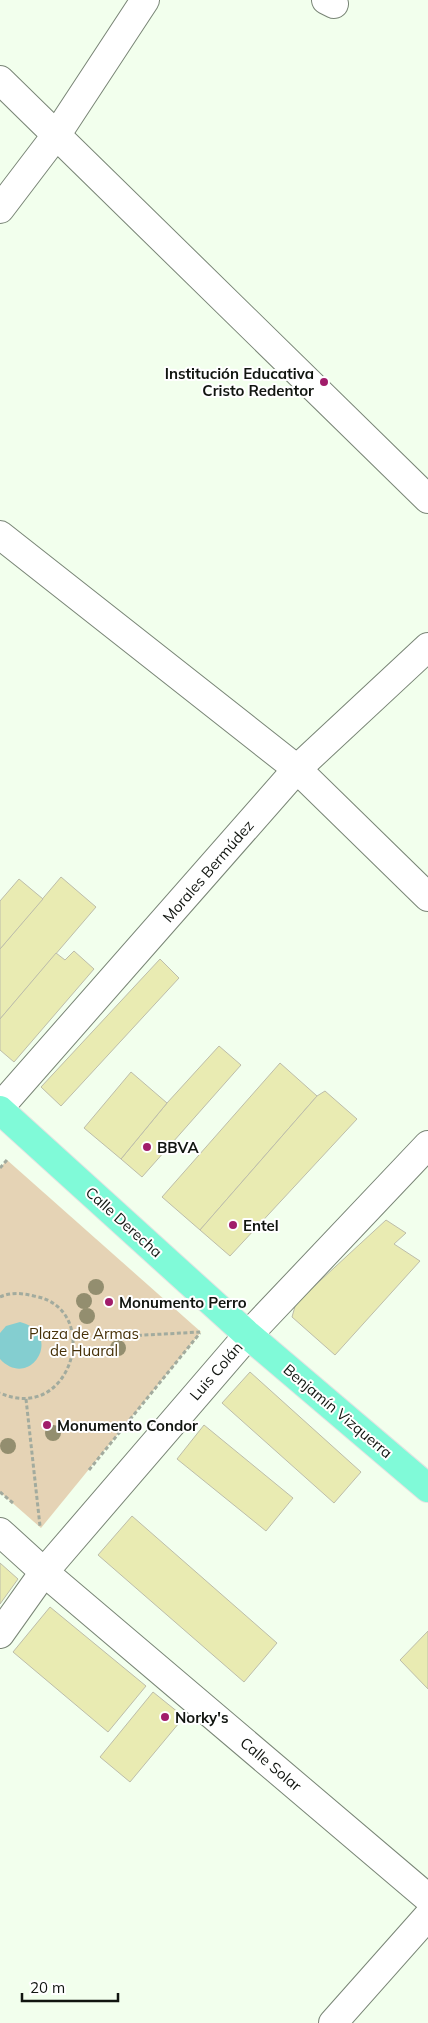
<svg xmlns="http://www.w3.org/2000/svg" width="428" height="2023" viewBox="0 0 428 2023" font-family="Mulish,sans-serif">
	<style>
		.green { fill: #e5d3b5 }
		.water { fill: #84ced0 }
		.building { fill: #e9ebb2; stroke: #bdbdaa }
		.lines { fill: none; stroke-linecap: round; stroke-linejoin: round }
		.minor-casing { stroke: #798576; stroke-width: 30 }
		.major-casing { stroke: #e2e3e2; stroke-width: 30 }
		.path { stroke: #a2ab9e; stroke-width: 3; stroke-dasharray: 4 2.5; stroke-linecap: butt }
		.minor { stroke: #fff; stroke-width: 28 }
		.major { stroke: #80fad8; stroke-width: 28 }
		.tree { fill: #938e6f }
		.poi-dot { fill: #a11c6a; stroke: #fff; stroke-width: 2 }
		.labels { text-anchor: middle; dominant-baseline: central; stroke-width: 4; stroke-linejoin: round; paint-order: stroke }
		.poi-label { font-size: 15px; font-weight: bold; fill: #111510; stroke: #fff; text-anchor: start }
		.street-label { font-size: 15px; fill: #111510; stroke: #fff }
		.park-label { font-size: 15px; fill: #463108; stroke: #fff }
	</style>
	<rect width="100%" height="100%" fill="#f2ffed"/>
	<polygon class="green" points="7,1160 201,1332 41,1528 0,1492 0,1168"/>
	<path class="water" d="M20,1322C65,1334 30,1391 0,1359V1333L6,1326Z"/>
	<g class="building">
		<polygon points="61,877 96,907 0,1019 0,949"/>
		<polygon points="19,879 43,899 0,949 0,901"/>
		<polygon points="74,951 94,969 14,1062 0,1050 0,1019 56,953 65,960"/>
		<polygon points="160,959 179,978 61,1106 41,1087"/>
		<polygon points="219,1046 241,1065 142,1177 121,1159 167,1103"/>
		<polygon points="280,1063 317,1096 200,1230 162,1197"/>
		<polygon points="131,1072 167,1103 121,1159 84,1128"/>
		<polygon points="325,1091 357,1119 230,1256 200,1230 317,1096"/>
		<polygon points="386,1220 406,1233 394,1244 420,1261 335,1355 292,1317 296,1303"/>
		<polygon points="250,1372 361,1472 334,1503 222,1403"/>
		<polygon points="204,1425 293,1498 266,1531 177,1459"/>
		<polygon points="132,1516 277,1643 244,1682 98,1555"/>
		<polygon points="0,1563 18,1579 0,1604"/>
		<polygon points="50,1607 146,1686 108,1732 13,1652"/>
		<polygon points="428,1631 428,1689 400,1660"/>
		<polygon points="153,1692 184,1717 130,1782 100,1757"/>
	</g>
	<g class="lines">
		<g class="minor-casing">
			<g id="minor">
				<polyline points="326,0 334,4"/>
				<polyline points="0,80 428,499"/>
				<polyline points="0,209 57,134 145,0"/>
				<polyline points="0,535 297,769 428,897"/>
				<polyline points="0,1107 297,769 428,647"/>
				<polyline points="0,1532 44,1572 428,1898"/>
				<polyline points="0,1634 44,1572 248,1335 428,1145"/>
				<polyline points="333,2023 428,1916"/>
			</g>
		</g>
		<g class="major-casing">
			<polyline id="major" points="0,1110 248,1335 428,1488"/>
		</g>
		<g class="path">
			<polyline points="0,1168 7,1160 9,1161"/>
			<path d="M0,1297C11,1292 22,1293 34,1296C104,1308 72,1425 0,1393"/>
			<polyline points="73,1339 200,1332"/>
			<polyline points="26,1399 40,1526"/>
			<polyline points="89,1470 200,1333"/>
			<polyline points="0,1492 13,1503"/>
		</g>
		<use href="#minor" class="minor"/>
		<use href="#major" class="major"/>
	</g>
	<g class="tree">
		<circle cx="96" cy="1287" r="8"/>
		<circle cx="84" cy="1301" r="8"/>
		<circle cx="87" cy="1316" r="8"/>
		<circle cx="118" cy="1348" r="8"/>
		<circle cx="53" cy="1433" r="8"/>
		<circle cx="8" cy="1446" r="8"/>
	</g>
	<g class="poi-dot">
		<circle cx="324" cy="382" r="5"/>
		<circle cx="147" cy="1147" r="5"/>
		<circle cx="233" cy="1225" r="5"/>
		<circle cx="109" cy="1302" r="5"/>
		<circle cx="47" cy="1425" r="5"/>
		<circle cx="165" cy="1717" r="5"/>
	</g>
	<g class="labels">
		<g class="poi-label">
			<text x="314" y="373" text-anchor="end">Institución Educativa<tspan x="314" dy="17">Cristo Redentor</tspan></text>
			<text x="157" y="1147">BBVA</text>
			<text x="243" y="1225">Entel</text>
			<text x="119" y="1302">Monumento Perro</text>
			<text x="57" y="1425">Monumento Condor</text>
			<text x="175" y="1717">Norky's</text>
		</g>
		<g class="street-label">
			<text transform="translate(208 871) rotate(-49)">Morales Bermúdez</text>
			<text transform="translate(124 1222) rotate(42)">Calle Derecha</text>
			<text transform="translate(216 1371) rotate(-49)">Luis Colán</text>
			<text transform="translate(338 1411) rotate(40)">Benjamín Vizquerra</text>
			<text transform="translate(271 1764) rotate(40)">Calle Solar</text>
		</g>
		<g class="park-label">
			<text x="84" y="1333">Plaza de Armas<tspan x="84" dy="17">de Huaral</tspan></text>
		</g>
	</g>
	<path d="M22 1993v8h96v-8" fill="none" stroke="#111510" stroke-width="2.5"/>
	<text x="30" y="1993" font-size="15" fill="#111510" stroke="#ffffff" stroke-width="4" paint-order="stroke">20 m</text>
</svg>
